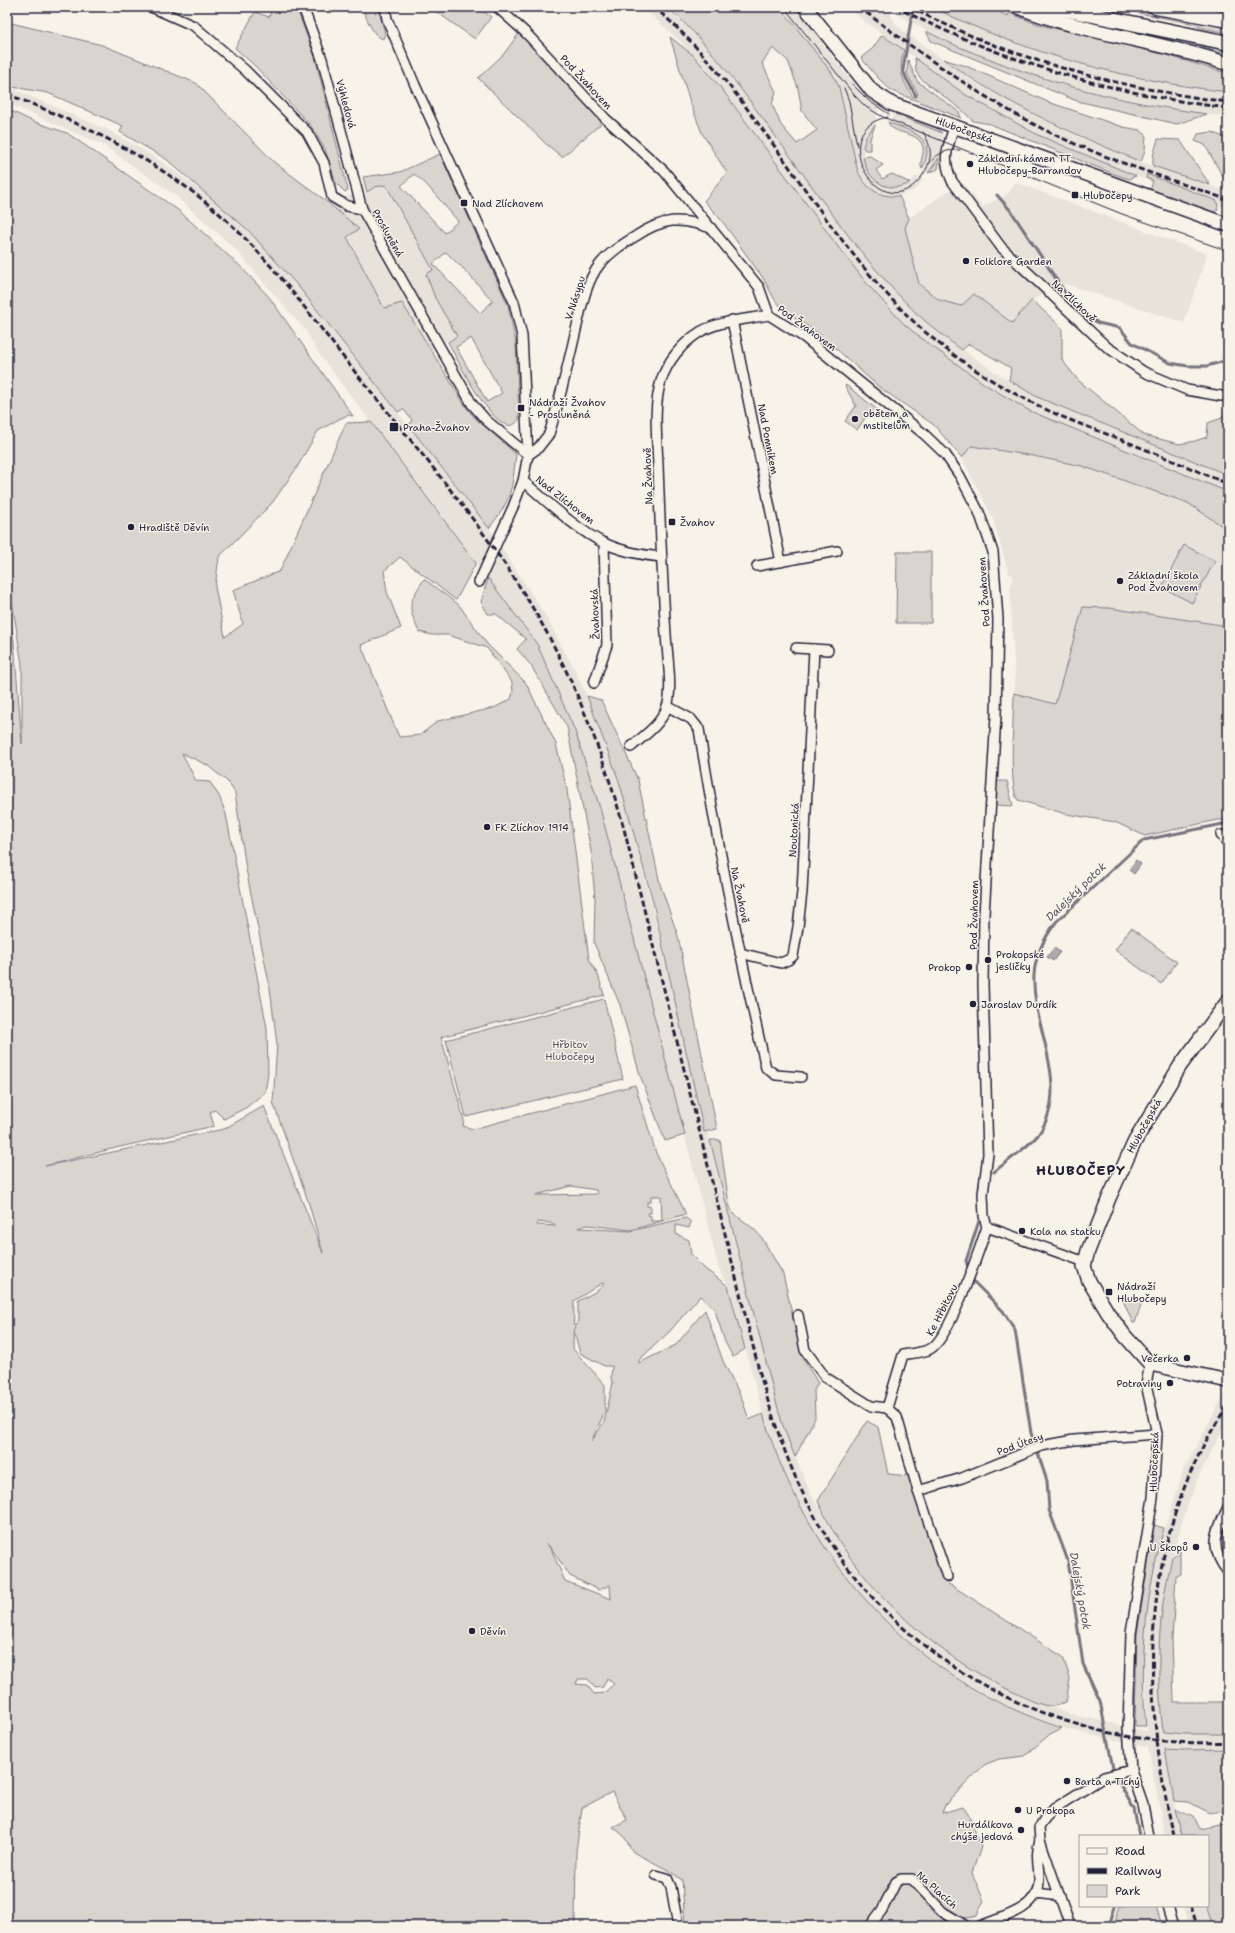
<svg xmlns="http://www.w3.org/2000/svg" width="1235" height="1933" viewBox="0 0 1235 1933" font-family="'Shantell Sans',sans-serif">
	<style>
		.built { fill: #e7e3db }
		.green { fill: #d8d5cf; stroke: #7d7c85; fill-rule: evenodd }
		.water { fill: #aeabad; stroke: #76747f }
		.lines { fill: none; stroke-linecap: round; stroke-linejoin: round }
		.stream { stroke: #76747f; stroke-width: 3 }
		.street-casing { stroke: #22223b; stroke-width: 12 }
		.secondary-casing { stroke: #22223b; stroke-width: 16 }
		.primary-casing { stroke: #22223b; stroke-width: 17 }
		.street { stroke: #f7f3e8; stroke-width: 9 }
		.secondary { stroke: #f7f3e8; stroke-width: 13 }
		.primary { stroke: #f7f3e8; stroke-width: 14 }
		.tram { stroke: #22223b; stroke-width: 1 }
		.rail { stroke: #22223b; stroke-width: 3; stroke-dasharray: 6 3; stroke-linecap: butt }
		.poi-dot { fill: #22223b; stroke: #f7f3e8; stroke-width: 1.5 }
		.labels { text-anchor: middle; dominant-baseline: central; stroke-width: 3; stroke-linejoin: round; paint-order: stroke }
		.street-label { font-size: 10px; fill: #22223b; stroke: #f7f3e8 }
		.poi-label { font-size: 10px; fill: #22223b; stroke: #f7f3e8; text-anchor: start }
		.park-label { font-size: 10px; fill: #504f60; stroke: #f7f3e8 }
		.water-label { font-size: 11px; font-style: italic; fill: #535263; stroke: #f7f3e8 }
		.district-label { font-size: 14px; font-weight: bold; letter-spacing: 1px; fill: #22223b; stroke: #f7f3e8 }
	</style>
	<rect width="100%" height="100%" fill="#f7f3e8"/>
	<filter id="ink" filterUnits="userSpaceOnUse"><feTurbulence type="fractalNoise" baseFrequency=".025" numOctaves="2"/><feDisplacementMap in="SourceGraphic" scale="8" xChannelSelector="R" yChannelSelector="G"/><feConvolveMatrix kernelMatrix="1 2 1 2 8 2 1 2 1" color-interpolation-filters="sRGB"/></filter>
	<g filter="url(#ink)">
		<g class="built">
			<polygon points="642,7 667,7 704,44 733,78 851,239 880,275 915,312 935,330 995,372 1037,397 1228,475 1228,492 1030,411 986,385 926,342 904,324 868,285 839,248 721,88 681,42"/>
			<polygon points="780,7 798,7 825,41 822,44 855,85 865,95 879,104 875,125 867,133 863,142 864,162 870,175 879,184 894,188 910,183 916,176 923,180 915,190 899,196 887,196 874,191 864,183 857,168 839,87 836,80"/>
			<polygon points="845,7 932,7 1013,42 1077,63 1142,79 1228,92 1228,117 1164,108 1100,94 1035,76 966,50 936,36 889,10 896,25 974,82 1045,121 1077,136 1141,162 1228,192 1228,209 1136,176 1038,135 966,95"/>
			<polygon points="7,86 110,131 155,157 212,198 248,230 298,286 489,528 544,613 576,672 592,708 621,786 629,813 731,1228 782,1423 808,1488 831,1530 862,1573 893,1607 952,1656 997,1684 1067,1713 1147,1731 1143,1649 1147,1600 1157,1553 1183,1471 1217,1407 1228,1389 1228,1419 1198,1478 1184,1516 1172,1557 1163,1602 1159,1649 1163,1732 1185,1734 1228,1734 1228,1749 1165,1749 1170,1784 1182,1836 1165,1836 1148,1747 1125,1743 1062,1728 1018,1711 990,1698 964,1683 920,1652 882,1618 850,1583 818,1539 794,1495 767,1429 728,1286 719,1269 600,808 575,731 537,644 413,477 321,357 305,330 235,249 176,196 103,145 7,103"/>
			<polygon points="895,114 942,133 944,141 939,158 928,173 922,169 927,156 924,140 918,134 888,122"/>
			<polygon points="1015,182 1207,254 1184,323 1066,284 1032,300 1012,323 974,294 962,306 939,300 919,284 905,228 909,218 948,191 963,184 982,207 1008,194"/>
			<polygon points="386,185 433,271 426,274 435,298 457,336 431,350 402,303 384,308 347,236 359,229 326,201 367,192 375,187"/>
			<polygon points="971,446 1028,455 1082,466 1188,503 1228,530 1228,626 1110,608 1055,704 1014,693 1015,679 1010,589 1013,575 1009,574 993,519 962,458"/>
			<polygon points="1183,1906 1207,1906 1214,1926 1189,1926"/>
		</g>
		<g class="green">
			<polygon points="273,7 296,7 315,57 348,190 345,192 336,183 325,149 311,126 255,66 235,48 255,12 269,17"/>
			<path d="M362,7H378L385,34L383,39C372,36 366,16 362,7Z"/>
			<polygon points="432,7 477,7 491,17 475,39 431,8"/>
			<path d="M667,7H780L832,73L839,87L857,168C863,187 879,198 899,196L909,218L905,228L919,284L939,300L961,306L974,294L1012,323L1032,300L1062,328V360L1078,380L1144,435L1179,444L1195,441L1207,437L1208,423L1222,418L1228,406V475L1037,397L1009,380L1011,368L969,344L962,350C946,338 930,326 915,312C857,255 812,185 763,119C734,79 704,39 667,7ZM773,48L788,61L798,88L802,111L817,130L797,144L781,125L772,104L776,92L762,63Z"/>
			<path d="M932,7H987L1008,16L1009,13L1040,25L1143,48L1226,73L1228,75V92C1125,80 1024,53 932,7Z"/>
			<polygon points="1108,7 1126,7 1228,27 1228,33 1202,28 1190,23"/>
			<polygon points="1192,7 1227,7 1228,13"/>
			<path d="M7,22L102,45L196,83L275,163L326,201L359,229L347,237L384,308L402,303L466,407L474,417L516,454C512,489 512,500 489,528L409,426L412,420L403,409L398,412L298,286L248,230L166,159L120,132L123,126L48,93L7,86Z"/>
			<path d="M926,31C946,42 968,51 990,59C1060,87 1133,104 1207,114L1177,124L1077,101L931,41Z"/>
			<polygon points="520,32 599,115 603,122 562,157 545,143 478,78 503,55"/>
			<path d="M882,35L904,50C898,72 902,79 913,97L918,94L907,74L908,60L917,81L959,112L961,118L892,91L878,78L861,58L873,48Z"/>
			<polygon points="670,37 693,55 721,88 839,248 868,285 904,324 926,342 986,385 1030,411 1228,492 1228,530 1188,503 1082,466 1028,455 971,446 962,458 934,425 879,387 823,337 784,310 775,300 763,278 722,221 704,201 727,173 702,133 690,102"/>
			<polygon points="1183,37 1228,47 1228,55 1182,41"/>
			<polygon points="915,58 966,95 1038,135 1136,176 1129,179 1114,174 990,124 973,121 962,110 922,80 916,72"/>
			<path d="M943,59L966,66L1048,102L1123,127L1140,130L1146,135L1145,150L1141,162C1069,132 1007,105 943,59Z"/>
			<path d="M7,109L32,121L67,133L178,210L240,266L269,297L353,416L348,415L339,419L318,431L296,469L272,503L219,557L215,587L225,637L243,624L233,590L280,571L346,423L371,422L476,563L456,600L400,557L384,571L387,592L401,628L361,645L399,737L420,735L438,721L494,708L511,699L513,692L512,682L487,648L448,635H432L419,632C407,604 408,605 424,579L459,605L487,644L526,683L556,744L567,790L589,959L598,975L604,995L441,1037L464,1120L463,1126L473,1129L635,1085L656,1153L686,1214L631,1230L588,1225L578,1228L630,1231L686,1218L691,1222L689,1228L676,1225V1234L689,1240L691,1255L705,1269L728,1286L745,1349L733,1357L725,1342L714,1308L700,1296L670,1331L639,1360V1363L676,1345L705,1310L723,1361L742,1399L749,1420L763,1414C798,1534 879,1639 990,1698C1013,1710 1038,1720 1062,1728L1050,1734L1025,1756L999,1759L984,1765L945,1805L942,1813L963,1807L968,1814L981,1846L972,1873L984,1901L979,1909L977,1916C956,1922 947,1910 932,1897L926,1904L937,1915L956,1926H685L682,1880L668,1870L633,1852L623,1835L613,1827L627,1820L612,1792L582,1808L576,1852L575,1926H7V605L14,641L22,744V665L7,568ZM182,753L207,765L228,782L235,793L246,869L270,988L277,1044L273,1102L309,1204L323,1253L264,1106L224,1129L45,1166L115,1148L214,1126L210,1112L215,1110L224,1119L247,1107L265,1092L268,1074L267,1028L226,814L219,796L210,782L196,781ZM571,1186L596,1190L597,1194L536,1195ZM651,1196H661L662,1221H651V1216L648,1215V1213H651V1207L647,1206V1202H651ZM537,1222L550,1223L556,1226L537,1225ZM602,1283L604,1284L597,1291L578,1301V1320L574,1332L580,1353L604,1366H612L611,1379L613,1383L604,1422L591,1442L605,1411V1385L573,1349L574,1301ZM546,1543L551,1548L570,1576L599,1590L610,1585L611,1599L565,1581L551,1549ZM607,1678L614,1684L604,1693L594,1694L587,1685L576,1684L578,1679H588L595,1688L603,1687Z"/>
			<polygon points="895,114 901,114 934,126 942,133"/>
			<path d="M888,122C912,132 938,136 922,169C917,160 930,151 918,139C910,132 891,133 888,122Z"/>
			<polygon points="875,125 870,139 870,150 865,150 863,147 866,136"/>
			<polygon points="1212,132 1228,139 1228,192 1223,190 1227,184 1205,145 1195,141 1198,134"/>
			<polygon points="1158,139 1180,140 1210,185 1153,166 1153,156"/>
			<path d="M440,154L508,305L516,344L519,419C501,451 454,353 448,342L457,336L435,298L426,274L433,270L386,185L375,187L367,192L363,177L400,172ZM414,174L425,183L458,221L445,233L401,186ZM446,252L459,265H460L493,301L480,313L433,264ZM471,338L502,393L487,402L456,347Z"/>
			<path d="M870,156L883,165L876,170L882,179L892,174L910,183C887,195 867,180 863,157Z"/>
			<polygon points="939,158 938,169 928,173"/>
			<polygon points="1147,174 1217,201 1218,209 1214,212 1150,191 1153,181 1146,178"/>
			<polygon points="1228,353 1228,378 1223,356"/>
			<polygon points="846,385 889,419 888,421 867,415 857,430 845,421 856,406 845,386"/>
			<polygon points="1184,545 1215,561 1192,603 1162,587"/>
			<polygon points="897,552 931,552 931,623 896,623"/>
			<polygon points="488,578 537,644 575,731 600,808 685,1135 665,1141 640,1075 620,1005 594,943 595,899 591,851 567,727 530,664 517,649 526,639 496,614 488,614 481,602"/>
			<path d="M1083,607L1109,608L1228,626V820H1217L1145,836L1115,822L1066,814L1018,800C1008,790 1014,711 1014,693L1055,704Z"/>
			<polygon points="587,696 601,700 638,780 660,884 678,936 717,1129 704,1132 652,898 619,781"/>
			<polygon points="992,781 1007,781 1013,806 997,805 995,806 993,833"/>
			<polygon points="1131,928 1177,962 1161,984 1115,950"/>
			<polygon points="604,999 623,1079 466,1117 446,1040"/>
			<polygon points="710,1140 720,1140 729,1204 732,1212 754,1229 762,1238 783,1274 802,1357 818,1383 814,1390 815,1418 795,1457 782,1423 775,1398"/>
			<polygon points="1124,1295 1139,1298 1142,1302 1135,1323 1133,1323 1122,1298"/>
			<path d="M867,1421L878,1427L888,1474L908,1476L945,1582L962,1592L1063,1657L1070,1678L1066,1703C1061,1704 1053,1707 1048,1706C1035,1704 1021,1695 1009,1690C932,1653 851,1580 818,1501Z"/>
			<path d="M1154,1525L1164,1528C1146,1593 1139,1659 1146,1726H1135L1137,1635Z"/>
			<path d="M1180,1551V1574L1176,1576L1172,1639L1174,1702H1228V1734H1185L1163,1732C1158,1690 1157,1645 1163,1603C1165,1587 1169,1572 1172,1557Z"/>
			<polygon points="1165,1749 1184,1750 1228,1749 1228,1810 1210,1813 1189,1802 1174,1801"/>
			<polygon points="1175,1809 1193,1817 1199,1829 1228,1824 1228,1926 1214,1926 1207,1906 1208,1836 1182,1836"/>
			<polygon points="1120,1906 1156,1906 1162,1926 1113,1926"/>
		</g>
		<g class="water">
			<polygon points="1136,860 1141,864 1134,874 1129,870"/>
			<polygon points="1054,948 1060,952 1053,961 1047,957"/>
		</g>
		<g class="lines">
			<g class="stream">
				<polyline points="913,7 903,70 906,78 916,96"/>
				<polyline points="997,195 1011,211 1068,297 1079,310 1098,323 1120,328 1132,343 1170,363 1188,366 1207,366 1228,360"/>
				<path d="M994,1172C1006,1162 1029,1146 1038,1135C1073,1086 1031,1027 1034,975C1035,956 1045,937 1056,922L1144,840L1228,823"/>
				<polyline points="969,1270 966,1261 979,1221"/>
				<polyline points="972,1277 974,1282 1003,1311 1015,1330 1031,1433 1047,1481 1049,1510 1068,1561 1083,1664 1100,1701 1114,1774 1134,1809 1139,1836"/>
				<polyline points="1109,1926 1115,1906"/>
			</g>
			<g class="street-casing">
				<g id="street">
					<polyline points="151,7 194,26 245,70 307,132 324,163 332,197 347,206 362,209"/>
					<polyline points="303,7 322,59 362,209 472,404 486,420 528,455"/>
					<path d="M385,7L387,19L415,85L514,302L522,336L528,455L523,481C548,502 574,528 604,543C621,551 642,555 661,557"/>
					<polyline points="497,7 526,33 606,119 664,171 759,287 769,315 805,338 924,434 945,454 960,476 979,512 993,552 998,619 996,716 984,915 983,985 988,1154 983,1194 984,1216 987,1227"/>
					<path d="M954,127C947,149 942,159 952,181L1001,247L1107,347L1144,372L1187,390L1221,396"/>
					<polyline points="732,320 781,562"/>
					<path d="M528,455L538,448L549,434C560,400 568,365 576,330C581,309 586,281 600,264C610,252 623,244 636,236C663,218 680,217 711,228"/>
					<polyline points="757,566 837,551"/>
					<polyline points="479,582 513,507 523,481"/>
					<polyline points="796,648 828,650"/>
					<polyline points="594,683 607,645 604,543"/>
					<path d="M667,706L691,719L699,729C717,843 740,956 766,1068L776,1075L801,1077"/>
					<path d="M631,747C645,735 661,724 667,707C673,689 667,653 666,634C662,578 660,522 658,465C657,438 653,407 661,381C667,362 682,343 700,332C721,320 745,320 769,315"/>
					<polyline points="1221,835 1228,843"/>
					<polyline points="740,953 781,963 788,960 793,956 798,927 802,892 814,649"/>
					<polyline points="987,1227 1085,1262"/>
					<polyline points="798,1315 805,1350 825,1377 871,1406 887,1408"/>
					<path d="M887,1408L903,1355C911,1353 923,1353 930,1349C950,1339 979,1250 987,1227"/>
					<polyline points="887,1408 897,1417 918,1491 947,1577"/>
					<polyline points="918,1491 962,1478 1041,1446 1074,1440 1157,1434"/>
					<path d="M1228,1507C1216,1533 1208,1548 1228,1572"/>
					<polyline points="1149,1836 1143,1805 1131,1770 1128,1728 1131,1633 1153,1498 1157,1434 1146,1384 1150,1364"/>
					<polyline points="656,1875 667,1878 671,1887 678,1926"/>
					<polyline points="1036,1893 1060,1896"/>
					<polyline points="1167,1906 1173,1926"/>
					<polyline points="870,1926 882,1910 896,1882 901,1879 912,1879 943,1912 966,1926"/>
					<path d="M980,1926C1002,1917 1039,1910 1039,1880C1039,1865 1035,1854 1040,1840"/>
					<polyline points="1070,1926 1040,1840 1039,1828 1045,1818 1055,1808 1104,1777 1131,1770"/>
				</g>
			</g>
			<g class="secondary-casing">
				<g id="secondary">
					<polyline points="805,7 872,91 892,104 1228,225"/>
					<path d="M1018,7C1086,34 1159,41 1228,64"/>
					<polyline points="1228,1001 1180,1066 1135,1141 1109,1198 1088,1251 1084,1266 1089,1281 1108,1313 1125,1336 1150,1364 1228,1381"/>
				</g>
			</g>
			<g class="primary-casing">
				<g id="primary">
					<polyline points="1054,7 1228,43"/>
					<polyline points="1156,7 1228,20"/>
				</g>
			</g>
			<use href="#street" class="street"/>
			<use href="#secondary" class="secondary"/>
			<use href="#primary" class="primary"/>
			<g class="tram">
				<polyline points="784,7 855,96 866,107 883,117 1122,214 1228,251"/>
				<polyline points="852,84 869,101 889,114"/>
				<polyline points="844,88 849,101 857,146"/>
				<path d="M888,117C821,128 883,236 924,173C933,159 932,146 923,132"/>
				<path d="M929,164C937,153 947,149 960,150"/>
			</g>
			<g class="rail">
				<path d="M654,7C757,94 813,224 910,318C945,352 989,381 1033,403C1061,418 1092,428 1122,440C1157,454 1193,469 1228,484"/>
				<path d="M859,7C917,51 975,94 1041,128C1100,158 1165,177 1228,200"/>
				<path d="M896,7C1001,61 1111,94 1228,108"/>
				<path d="M910,7C1009,59 1118,88 1228,102"/>
				<path d="M7,94C74,120 141,152 198,196C261,245 306,310 355,372C419,451 487,529 538,617C575,681 601,750 622,821L758,1366C774,1425 793,1482 825,1534C907,1670 1070,1752 1228,1742"/>
				<path d="M1174,1836C1139,1689 1140,1534 1228,1405"/>
				<polyline points="1191,1906 1197,1926"/>
			</g>
		</g>
	</g>
	<g class="poi-dot">
		<circle cx="970" cy="164" r="4"/>
		<rect x="1071" y="191" width="8" height="8" rx="2"/>
		<rect x="460" y="199" width="8" height="8" rx="2"/>
		<circle cx="966" cy="261" r="4"/>
		<rect x="517" y="404" width="8" height="8" rx="2"/>
		<circle cx="855" cy="419" r="4"/>
		<rect x="389" y="422" width="10" height="10" rx="2"/>
		<rect x="668" y="518" width="8" height="8" rx="2"/>
		<circle cx="131" cy="527" r="4"/>
		<circle cx="1120" cy="581" r="4"/>
		<circle cx="487" cy="827" r="4"/>
		<circle cx="988" cy="960" r="4"/>
		<circle cx="969" cy="967" r="4"/>
		<circle cx="973" cy="1004" r="4"/>
		<circle cx="1022" cy="1231" r="4"/>
		<rect x="1105" y="1288" width="8" height="8" rx="2"/>
		<circle cx="1187" cy="1358" r="4"/>
		<circle cx="1170" cy="1383" r="4"/>
		<circle cx="1196" cy="1547" r="4"/>
		<circle cx="472" cy="1631" r="4"/>
		<circle cx="1067" cy="1781" r="4"/>
		<circle cx="1018" cy="1810" r="4"/>
		<circle cx="1021" cy="1830" r="4"/>
	</g>
	<g class="labels">
		<g class="street-label">
			<text transform="translate(586 82) rotate(47)">Pod Žvahovem</text>
			<text transform="translate(346 104) rotate(75)">Výhledová</text>
			<text transform="translate(964 130) rotate(20)">Hlubočepská</text>
			<text transform="translate(388 233) rotate(61)">Prosluněná</text>
			<text transform="translate(575 298) rotate(-72)">V Násypu</text>
			<text transform="translate(1074 301) rotate(43)">Na Zlíchově</text>
			<text transform="translate(807 328) rotate(36)">Pod Žvahovem</text>
			<text transform="translate(768 439) rotate(79)">Nad Pomníkem</text>
			<text transform="translate(648 476) rotate(-92)">Na Žvahově</text>
			<text transform="translate(565 500) rotate(38)">Nad Zlíchovem</text>
			<text transform="translate(984 592) rotate(-94)">Pod Žvahovem</text>
			<text transform="translate(595 614) rotate(-92)">Žvahovská</text>
			<text transform="translate(794 830) rotate(-87)">Noutonická</text>
			<text transform="translate(740 895) rotate(78)">Na Žvahově</text>
			<text transform="translate(974 915) rotate(-89)">Pod Žvahovem</text>
			<text transform="translate(1144 1126) rotate(-61)">Hlubočepská</text>
			<text transform="translate(942 1310) rotate(-63)">Ke Hřbitovu</text>
			<text transform="translate(1020 1444) rotate(-20)">Pod Útesy</text>
			<text transform="translate(1154 1462) rotate(-88)">Hlubočepská</text>
			<text transform="translate(937 1890) rotate(42)">Na Placích</text>
		</g>
		<g class="poi-label">
			<text x="978" y="158">Základní kámen TT<tspan x="978" dy="12">Hlubočepy-Barrandov</tspan></text>
			<text x="1083" y="195">Hlubočepy</text>
			<text x="472" y="203">Nad Zlíchovem</text>
			<text x="974" y="261">Folklore Garden</text>
			<text x="529" y="402">Nádraží Žvahov<tspan x="529" dy="12">- Prosluněná</tspan></text>
			<text x="863" y="413">obětem a<tspan x="863" dy="12">mstitelům</tspan></text>
			<text x="403" y="427">Praha-Žvahov</text>
			<text x="680" y="522">Žvahov</text>
			<text x="139" y="527">Hradiště Děvín</text>
			<text x="1128" y="575">Základní škola<tspan x="1128" dy="12">Pod Žvahovem</tspan></text>
			<text x="495" y="827">FK Zlíchov 1914</text>
			<text x="996" y="954">Prokopské<tspan x="996" dy="12">jesličky</tspan></text>
			<text x="961" y="967" text-anchor="end">Prokop</text>
			<text x="981" y="1004">Jaroslav Durdík</text>
			<text x="1030" y="1231">Kola na statku</text>
			<text x="1117" y="1286">Nádraží<tspan x="1117" dy="12">Hlubočepy</tspan></text>
			<text x="1179" y="1358" text-anchor="end">Večerka</text>
			<text x="1162" y="1383" text-anchor="end">Potraviny</text>
			<text x="1188" y="1547" text-anchor="end">U Škopů</text>
			<text x="480" y="1631">Děvín</text>
			<text x="1075" y="1781">Barta a Tichý</text>
			<text x="1026" y="1810">U Prokopa</text>
			<text x="1013" y="1824" text-anchor="end">Hurdálkova<tspan x="1013" dy="12">chýše jedová</tspan></text>
		</g>
		<g class="park-label">
			<text x="570" y="1044">Hřbitov<tspan x="570" dy="12">Hlubočepy</tspan></text>
		</g>
		<g class="water-label">
			<text transform="translate(1076 892) rotate(-44)">Dalejský potok</text>
			<text transform="translate(1080 1591) rotate(80)">Dalejský potok</text>
		</g>
		<g class="district-label">
			<text x="1081" y="1170">HLUBOČEPY</text>
		</g>
	</g>
	<rect width="1235" height="1933" fill="none" stroke="#f7f3e8" stroke-width="24"/>
	<rect x="12" y="12" width="1211" height="1909" fill="none" stroke="#22223b" stroke-width="1.5" filter="url(#ink)"/>
	<rect x="1079" y="1835" width="130" height="72" fill="#f7f3e8" stroke="#a29fa3"/>
	<rect x="1087" y="1848" width="20" height="6" fill="#f7f3e8" stroke="#a29fa3"/>
	<text x="1115" y="1855" font-size="12" fill="#22223b">Road</text>
	<rect x="1087" y="1868" width="20" height="6" fill="#22223b" stroke="#a29fa3"/>
	<text x="1115" y="1875" font-size="12" fill="#22223b">Railway</text>
	<rect x="1087" y="1885" width="20" height="12" fill="#d8d5cf" stroke="#a29fa3"/>
	<text x="1115" y="1895" font-size="12" fill="#22223b">Park</text>
</svg>
